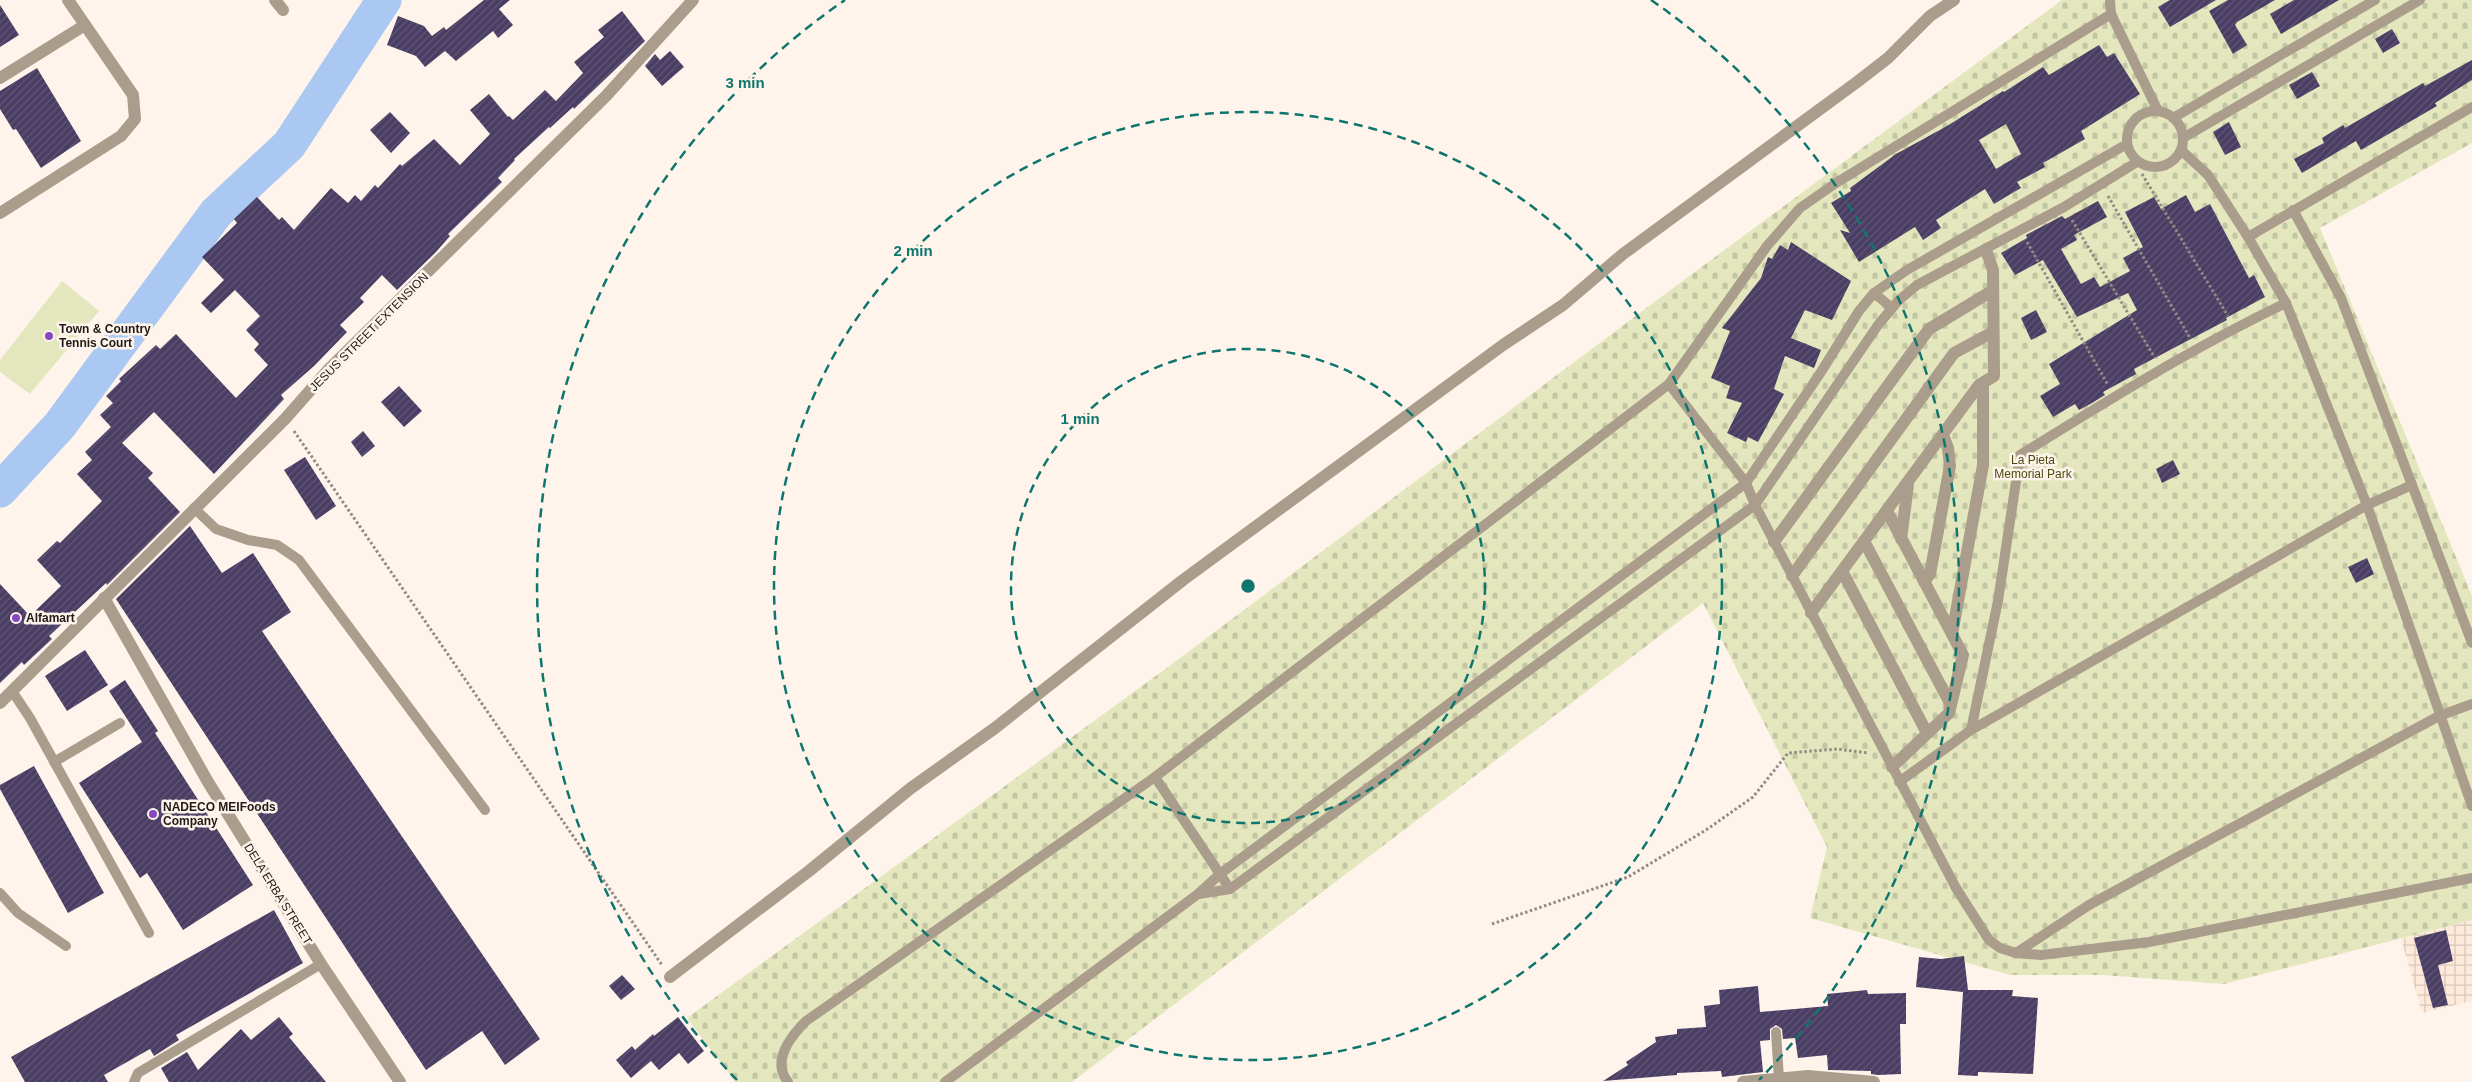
<svg xmlns="http://www.w3.org/2000/svg" width="2472" height="1082" viewBox="0 0 2472 1082" font-family="Arial,sans-serif">
	<style>
		.industrial { fill: url(#industrial-grid) }
		.cemetery { fill: url(#cemetery-stones) }
		.garden { fill: #e4e7be }
		.lines { fill: none; stroke-linecap: round; stroke-linejoin: round }
		.river { stroke: #abc8f2; stroke-width: 35 }
		.building { fill: url(#building-hatch); fill-rule: evenodd }
		.path { stroke: #928b85; stroke-width: 3; stroke-dasharray: 2.5 2.5; stroke-linecap: butt }
		.service { stroke: #ab9d8b; stroke-width: 10 }
		.minor { stroke: #ab9d8b; stroke-width: 12 }
		.ring { fill: none; stroke: #0f766e; stroke-width: 2.5; stroke-dasharray: 9 6 }
		.poi-dot { fill: #8648be; stroke: #fef4eb; stroke-width: 2 }
		.labels { text-anchor: middle; dominant-baseline: central; stroke-width: 5; stroke-linejoin: round; paint-order: stroke }
		.poi-label { font-size: 12px; font-weight: bold; fill: #1f1a17; stroke: #fef4eb; text-anchor: start }
		.street-label { font-size: 12px; fill: #1f1a17; stroke: #fef4eb }
		.park-label { font-size: 12px; fill: #4b4c12; stroke: #fef4eb }
		.centre { fill: #0f766e; stroke: #fef4eb; stroke-width: 2.5 }
		.ring-label { font-size: 15px; text-anchor: middle; font-weight: bold; fill: #0f766e; stroke: #fef4eb; stroke-width: 5; stroke-linejoin: round; paint-order: stroke }
	</style>
	<defs>
		<pattern id="industrial-grid" width="8" height="8" patternUnits="userSpaceOnUse" patternTransform="scale(1.25)"><rect width="8" height="8" fill="#fdeada"/><path d="M0 4h8M4 0v8" fill="none" stroke="#d8c8ba"/></pattern>
		<pattern id="cemetery-stones" width="16" height="16" patternUnits="userSpaceOnUse" patternTransform="scale(1.25)"><rect width="16" height="16" fill="#e4e7be"/><path d="M2 7V4a2 2 0 0 1 4 0v3zM10 15v-3a2 2 0 0 1 4 0v3z" fill="#c3c6a3"/></pattern>
		<pattern id="building-hatch" width="6" height="6" patternUnits="userSpaceOnUse" patternTransform="scale(1.25)"><rect width="6" height="6" fill="#4a3d64"/><path d="M-1 1l2-2M0 6l6-6M5 7l2-2" fill="none" stroke="#615675"/></pattern>
	</defs>
	<rect width="100%" height="100%" fill="#fef4eb"/>
	<polygon class="industrial" points="2472,920 2472,1001 2422,1013 2401,939"/>
	<polygon class="cemetery" points="2062,0 2472,0 2472,143 2320,228 2472,596 2472,920 2224,984 2102,975 2010,975 1810,918 1827,847 1703,603 1072,1082 735,1082 687,1018 1168,667 1653,303"/>
	<polygon class="garden" points="62,281 99,311 30,394 0,372 0,360"/>
	<g class="lines">
		<polyline class="river" points="0,490 60,425 216,213 289,145 384,0"/>
	</g>
	<g class="building">
		<polygon points="484,0 510,0 499,9 513,25 498,38 493,31 456,61 445,51 425,67 416,56 387,45 398,16 424,26 432,36 444,27 446,30"/>
		<polygon points="2170,0 2216,0 2170,27 2158,7"/>
		<polygon points="2228,0 2275,0 2237,22 2235,25 2247,45 2233,54 2209,11"/>
		<polygon points="2294,0 2339,0 2281,34 2270,14"/>
		<polygon points="0,5 19,35 0,47"/>
		<polygon points="622,11 645,41 574,109 573,107 550,128 549,127 514,159 515,160 498,178 502,182 448,234 450,236 436,252 397,290 382,275 360,298 364,302 340,325 347,332 314,366 281,395 284,399 214,474 154,412 122,443 153,473 148,478 180,512 107,585 106,583 49,636 52,639 24,665 22,662 0,683 0,584 30,616 61,586 37,560 57,541 60,543 102,501 77,474 92,460 85,452 111,427 100,415 113,403 106,396 121,381 119,379 156,345 160,349 176,334 236,398 268,365 254,350 259,344 246,330 260,316 235,290 211,313 201,303 224,280 202,257 237,223 234,219 257,197 279,220 282,217 294,230 331,188 348,203 355,195 361,201 375,185 378,188 400,164 402,166 434,139 460,165 490,134 470,110 489,94 508,117 509,116 513,120 545,90 556,101 583,73 574,62 604,37 598,30"/>
		<polygon points="2392,29 2400,43 2383,53 2375,39"/>
		<path d="M2099,45L2107,57L2114,53L2140,94L2081,131L2085,139L2043,163L2045,167L2017,182L2021,188L2009,195L1994,204L1985,189L1936,220L1941,228L1923,240L1915,227L1859,262L1840,230L1850,233L1831,203L1851,191L1850,188L1896,154L1947,126L2003,91L2004,92L2043,67L2049,75ZM2006,124L2021,154L1996,169L1979,140Z"/>
		<polygon points="670,51 684,67 662,86 645,66 655,54 660,60"/>
		<polygon points="2472,60 2472,80 2435,103 2437,106 2361,150 2356,141 2302,173 2294,159 2324,143 2322,138 2343,125 2345,128 2423,83 2425,86"/>
		<polygon points="37,68 81,141 41,168 16,129 13,130 0,109 0,91"/>
		<polygon points="2312,72 2320,86 2297,99 2289,85"/>
		<polygon points="390,112 410,133 391,153 370,130"/>
		<polygon points="2229,122 2241,147 2225,155 2213,132"/>
		<polygon points="2186,195 2195,212 2210,204 2249,278 2254,275 2265,297 2226,318 2227,320 2134,369 2136,374 2103,392 2105,395 2092,403 2079,410 2075,404 2053,417 2040,396 2060,384 2049,364 2137,310 2128,293 2077,317 2043,260 2015,275 2001,253 2027,238 2026,235 2062,216 2065,219 2098,201 2107,217 2074,235 2077,240 2061,249 2081,284 2094,277 2100,287 2130,271 2123,258 2143,247 2125,212 2154,197 2161,209"/>
		<polygon points="1791,242 1851,281 1832,320 1805,310 1791,338 1821,350 1814,368 1785,356 1774,389 1784,394 1758,442 1748,437 1746,442 1727,433 1742,403 1726,398 1730,386 1711,378 1730,331 1722,328 1761,278 1768,257 1772,259 1780,245 1788,250"/>
		<polygon points="2036,310 2047,332 2031,340 2021,318"/>
		<polygon points="399,386 422,411 404,427 381,402"/>
		<polygon points="363,431 375,446 362,457 351,442"/>
		<polygon points="305,457 336,506 316,520 284,470"/>
		<polygon points="2173,460 2180,474 2162,483 2156,469"/>
		<polygon points="190,526 222,573 253,553 291,612 262,631 540,1039 505,1065 482,1031 426,1070 116,599"/>
		<polygon points="2367,558 2374,574 2356,583 2348,567"/>
		<polygon points="85,650 108,685 67,711 45,676"/>
		<polygon points="125,680 158,731 155,733 253,885 183,930 147,873 140,878 79,783 142,742 109,691"/>
		<polygon points="34,766 104,893 68,913 0,789 0,785"/>
		<polygon points="274,910 303,963 176,1035 179,1040 154,1056 150,1049 104,1075 108,1082 25,1082 11,1057"/>
		<polygon points="2446,930 2453,961 2438,965 2448,1005 2433,1008 2414,938"/>
		<polygon points="1964,956 1968,990 2013,990 2012,996 2038,998 2033,1074 1978,1072 1978,1076 1958,1075 1963,992 1916,987 1919,957 1941,959"/>
		<polygon points="622,975 635,989 621,1000 609,986"/>
		<polygon points="1758,986 1760,1012 1828,1006 1827,994 1867,990 1868,994 1906,993 1906,1024 1900,1024 1901,1074 1878,1075 1871,1074 1871,1071 1828,1070 1827,1055 1798,1058 1795,1038 1783,1039 1782,1029 1776,1025 1770,1029 1770,1040 1760,1041 1763,1072 1722,1077 1721,1071 1677,1073 1677,1075 1603,1081 1628,1065 1626,1062 1656,1042 1655,1037 1677,1034 1677,1029 1706,1027 1704,1006 1720,1004 1719,990"/>
		<polygon points="279,1017 293,1034 289,1037 326,1082 169,1082 161,1068 187,1052 198,1070 241,1029 251,1040"/>
		<polygon points="678,1017 704,1051 688,1064 679,1053 659,1070 651,1061 631,1078 616,1060 632,1046 635,1050 653,1034 654,1036"/>
	</g>
	<g class="lines">
		<g class="path">
			<polyline points="2142,174 2228,316"/>
			<polyline points="2108,196 2190,338"/>
			<polyline points="2072,220 2155,358"/>
			<polyline points="2027,242 2108,385"/>
			<polyline points="294,431 662,965"/>
			<polyline points="1492,924 1628,877 1706,830 1753,797 1788,753 1837,749 1868,753"/>
		</g>
		<g class="service">
			<polyline points="2110,0 2111,14"/>
			<circle cx="2155" cy="139" r="28"/>
			<polyline points="2173,118 2375,0"/>
			<polyline points="2183,138 2420,0"/>
			<polyline points="2181,150 2208,175 2248,237 2286,303 2367,505 2472,806"/>
			<polyline points="2293,210 2341,298 2472,643"/>
			<polyline points="2248,237 2472,107"/>
			<polyline points="1874,293 1892,308"/>
			<polyline points="1669,384 1746,483 1755,505 1956,888 1989,940 2000,948 2016,953 2041,955 2149,942 2472,878"/>
			<polyline points="194,508 216,529 248,540 277,545 299,560 485,810"/>
			<polyline points="12,691 30,718 149,933"/>
			<path d="M1971,730L1998,601L2020,455C2107,401 2194,347 2286,303"/>
			<polyline points="54,762 120,723"/>
			<polyline points="1899,782 1971,730 2367,505 2412,485"/>
			<polyline points="1230,889 1155,777 1669,384 1767,246 1800,208 1836,183 2111,14 2158,111"/>
			<polyline points="0,893 18,913 66,946"/>
			<polyline points="1199,894 1230,889 1755,505 1878,325 1898,301 1917,285 2064,207 2137,162"/>
			<polyline points="2016,953 2089,905 2439,716 2472,704"/>
			<polyline points="1776,1032 1779,1079"/>
			<polyline points="134,1082 138,1073 321,964"/>
			<path d="M788,1082C771,1061 791,1036 806,1021L1155,777"/>
			<polyline points="945,1082 1198,894 1220,874 1746,483 1821,372 1859,311 1874,293 1907,270 2127,144"/>
		</g>
		<g class="minor">
			<polyline points="275,0 283,10"/>
			<polyline points="0,78 85,25"/>
			<polyline points="0,213 121,136 135,119 133,95 68,0"/>
			<polyline points="1887,511 1963,655 1949,713 1892,767"/>
			<polyline points="1901,539 1908,485"/>
			<polyline points="1864,541 1951,705"/>
			<polyline points="1774,542 1929,329 1992,291"/>
			<polyline points="1842,571 1927,733"/>
			<polyline points="1792,576 1954,353 1993,332"/>
			<polyline points="1924,582 1930,574 1950,466 1948,448 1943,435"/>
			<polyline points="104,598 208,782 321,964 400,1082"/>
			<polyline points="1811,613 1979,385 1994,376 1993,270 1986,250"/>
			<polyline points="1952,634 1983,465 1983,383"/>
			<polyline points="0,703 285,419 329,369 606,96 693,0"/>
			<polyline points="670,977 809,871 911,788 995,728 1183,580 1503,345 1563,305 1623,254 1857,82 1888,58 1930,16 1954,0"/>
			<polyline points="1743,1082 1808,1076 1874,1082"/>
		</g>
	</g>
	<g class="ring">
		<circle cx="1248" cy="586" r="237"/>
		<circle cx="1248" cy="586" r="474"/>
		<path d="M737 1080A711 711 0 0 1 845 0M1651 0A711 711 0 0 1 1759 1080"/>
	</g>
	<g class="poi-dot">
		<circle cx="49" cy="336" r="5"/>
		<circle cx="16" cy="618" r="5"/>
		<circle cx="153" cy="814" r="5"/>
	</g>
	<g class="labels">
		<g class="poi-label">
			<text x="59" y="329">Town &amp; Country<tspan x="59" dy="14">Tennis Court</tspan></text>
			<text x="26" y="618">Alfamart</text>
			<text x="163" y="807">NADECO MEIFoods<tspan x="163" dy="14">Company</tspan></text>
		</g>
		<g class="street-label">
			<text transform="translate(369 332) rotate(-45)">JESUS STREET EXTENSION</text>
			<text transform="translate(278 894) rotate(58)">DELA ERBA STREET</text>
		</g>
		<g class="park-label">
			<text x="2033" y="460">La Pieta<tspan x="2033" dy="14">Memorial Park</tspan></text>
		</g>
	</g>
	<circle cx="1248" cy="586" r="8" class="centre"/>
	<g class="ring-label">
		<text x="745" y="88">3 min</text>
		<text x="913" y="256">2 min</text>
		<text x="1080" y="424">1 min</text>
	</g>
</svg>
